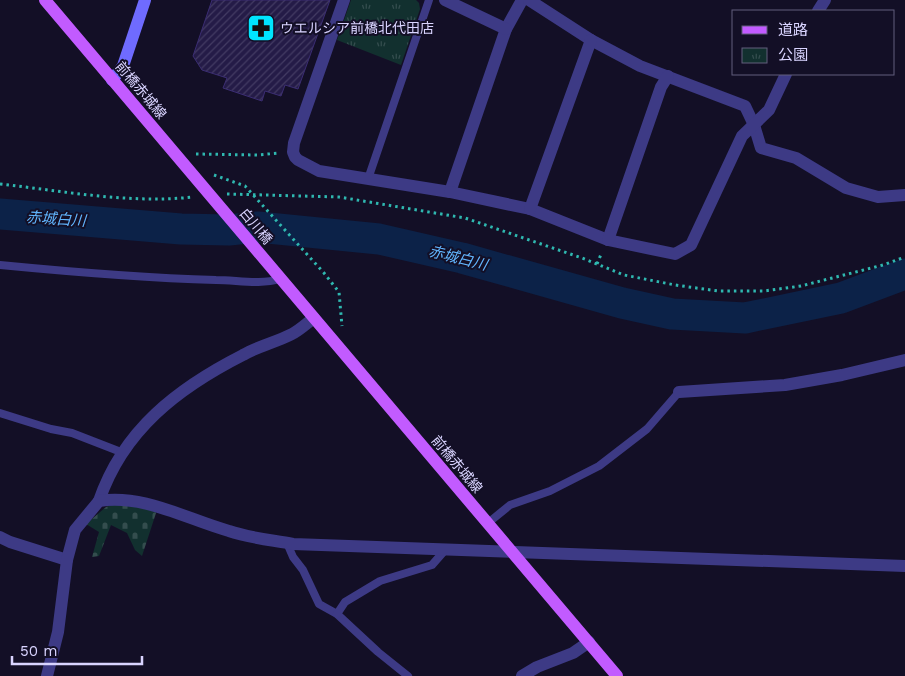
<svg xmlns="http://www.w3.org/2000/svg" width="905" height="676" viewBox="0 0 905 676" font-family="'Work Sans','Noto Sans JP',sans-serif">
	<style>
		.cemetery { fill: url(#cemetery-stones) }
		.park { fill: url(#park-tufts) }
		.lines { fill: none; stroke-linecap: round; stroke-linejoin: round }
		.river { stroke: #0c2248; stroke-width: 31 }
		.building { fill: url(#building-hatch); stroke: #3b2d73 }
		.path { stroke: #2fb8b0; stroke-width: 3; stroke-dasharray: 2.5 4; stroke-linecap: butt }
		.lane { stroke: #3d3a85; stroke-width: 8 }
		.street { stroke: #3d3a85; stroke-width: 12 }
		.secondary { stroke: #6f6bff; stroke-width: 12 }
		.primary { stroke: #c25bff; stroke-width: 12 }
		.labels { text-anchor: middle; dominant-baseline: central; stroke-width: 4; stroke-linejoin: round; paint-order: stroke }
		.poi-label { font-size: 14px; fill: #d9d4ff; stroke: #130f26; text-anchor: start }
		.street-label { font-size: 14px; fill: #d9d4ff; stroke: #130f26 }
		.water-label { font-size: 15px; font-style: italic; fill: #62b6ff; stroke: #130f26 }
	</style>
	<defs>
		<pattern id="cemetery-stones" width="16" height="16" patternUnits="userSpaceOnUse" patternTransform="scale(1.25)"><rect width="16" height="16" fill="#12302f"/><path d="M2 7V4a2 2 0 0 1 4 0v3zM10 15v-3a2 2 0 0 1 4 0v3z" fill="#344d4e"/></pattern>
		<pattern id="park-tufts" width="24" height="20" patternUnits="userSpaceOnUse" patternTransform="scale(1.25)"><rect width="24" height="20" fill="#12302f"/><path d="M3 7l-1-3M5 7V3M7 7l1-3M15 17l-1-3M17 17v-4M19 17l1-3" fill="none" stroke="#344d4e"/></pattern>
		<pattern id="building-hatch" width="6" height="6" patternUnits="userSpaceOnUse" patternTransform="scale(1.25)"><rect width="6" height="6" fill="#241b47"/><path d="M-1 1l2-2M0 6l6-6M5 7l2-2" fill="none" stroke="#433b63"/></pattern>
	</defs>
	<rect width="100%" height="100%" fill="#130f26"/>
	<polygon class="cemetery" points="115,504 157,510 142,556 135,550 127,533 111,525 99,556 92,557 99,532 86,524 106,507"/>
	<polygon class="park" points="351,0 416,0 419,3 420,9 401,65 337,40"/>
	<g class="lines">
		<polyline class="river" points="0,214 181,229 229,230 258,227 379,239 462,258 622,303 672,314 745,318 841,298 905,274"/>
	</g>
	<polygon class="building" points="212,0 330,0 298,89 285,85 281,96 265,91 262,101 223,88 227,78 202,70 193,56"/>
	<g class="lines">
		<g class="path">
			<polyline points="196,154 257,155 280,153"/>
			<polyline points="214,175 245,186 324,273 339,292 342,326"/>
			<path d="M0,184C64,191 129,204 193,197"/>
			<polyline points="227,194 339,197 465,218 582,258 624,275 675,285 718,291 764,291 801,286 883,265 905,257"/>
			<polyline points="597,264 602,252"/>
		</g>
		<g class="lane">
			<polyline points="368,179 429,0"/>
			<path d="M0,265C72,272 144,278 216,280C237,280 260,285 280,279"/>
			<polyline points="0,413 51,429 72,433 121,452"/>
			<polyline points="488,523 510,505 550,491 599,466 647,429 679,392"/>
			<polyline points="287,543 293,557 303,570 319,604 337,614 378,652 408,676"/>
			<polyline points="337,614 345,602 380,581 432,565 446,549"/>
		</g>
		<g class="street">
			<polyline points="344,0 294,143 293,152 295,157 298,160 319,171 450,192 506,29 522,0"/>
			<polyline points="445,0 506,29"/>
			<polyline points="529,0 591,40 640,66 745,106 754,125 761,148 796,158 846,188 878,197 905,195"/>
			<polyline points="818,11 825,0"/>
			<polyline points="450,192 530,209 608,240 675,254 691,245 742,136 769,110 786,74"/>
			<polyline points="530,209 591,40"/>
			<polyline points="608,240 661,87 668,76"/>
			<polyline points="679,392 785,385 842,375 905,360"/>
			<path d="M99,501C123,430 178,388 243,355C258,346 277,342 292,334C300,330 307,323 314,318"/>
			<polyline points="0,537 10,542 67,560"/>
			<path d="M47,676L58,632L67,560L75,530L99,501C144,494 186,519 229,531C249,538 272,540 293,544L905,566"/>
			<polyline points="522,676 537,667 573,653 589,642"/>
		</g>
		<polyline class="secondary" points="112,80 123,66 145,0"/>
		<polyline class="primary" points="45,0 617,676"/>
	</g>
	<defs>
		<g id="pharmacy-square" transform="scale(1.4375)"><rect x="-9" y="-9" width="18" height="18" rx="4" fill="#00e5ff" stroke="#130f26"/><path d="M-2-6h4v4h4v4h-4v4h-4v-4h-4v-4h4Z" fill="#111"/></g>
	</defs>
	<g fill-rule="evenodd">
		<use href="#pharmacy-square" x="261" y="28"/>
	</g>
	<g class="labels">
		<g class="poi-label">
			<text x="280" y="28">ウエルシア前橋北代田店</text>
		</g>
		<g class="street-label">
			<text transform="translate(141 90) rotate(50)">前橋赤城線</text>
			<text transform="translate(256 226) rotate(50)">白川橋</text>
			<text transform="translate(457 464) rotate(50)">前橋赤城線</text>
		</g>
		<g class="water-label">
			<text transform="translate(56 219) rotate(4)">赤城白川</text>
			<text transform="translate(458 258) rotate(14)">赤城白川</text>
		</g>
	</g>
	<rect x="732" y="10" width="162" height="65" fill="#130f26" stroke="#625e7d"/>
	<rect x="742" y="26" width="25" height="8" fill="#c25bff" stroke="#625e7d"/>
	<text x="778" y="35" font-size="15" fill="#d9d4ff">道路</text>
	<rect x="742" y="48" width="25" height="15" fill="url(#park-tufts)" stroke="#625e7d"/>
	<text x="778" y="60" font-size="15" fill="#d9d4ff">公園</text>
	<path d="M12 656v8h130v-8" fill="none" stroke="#d9d4ff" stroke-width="2.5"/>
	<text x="20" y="656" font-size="15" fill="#d9d4ff" stroke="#130f26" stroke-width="4" paint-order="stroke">50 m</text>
</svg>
